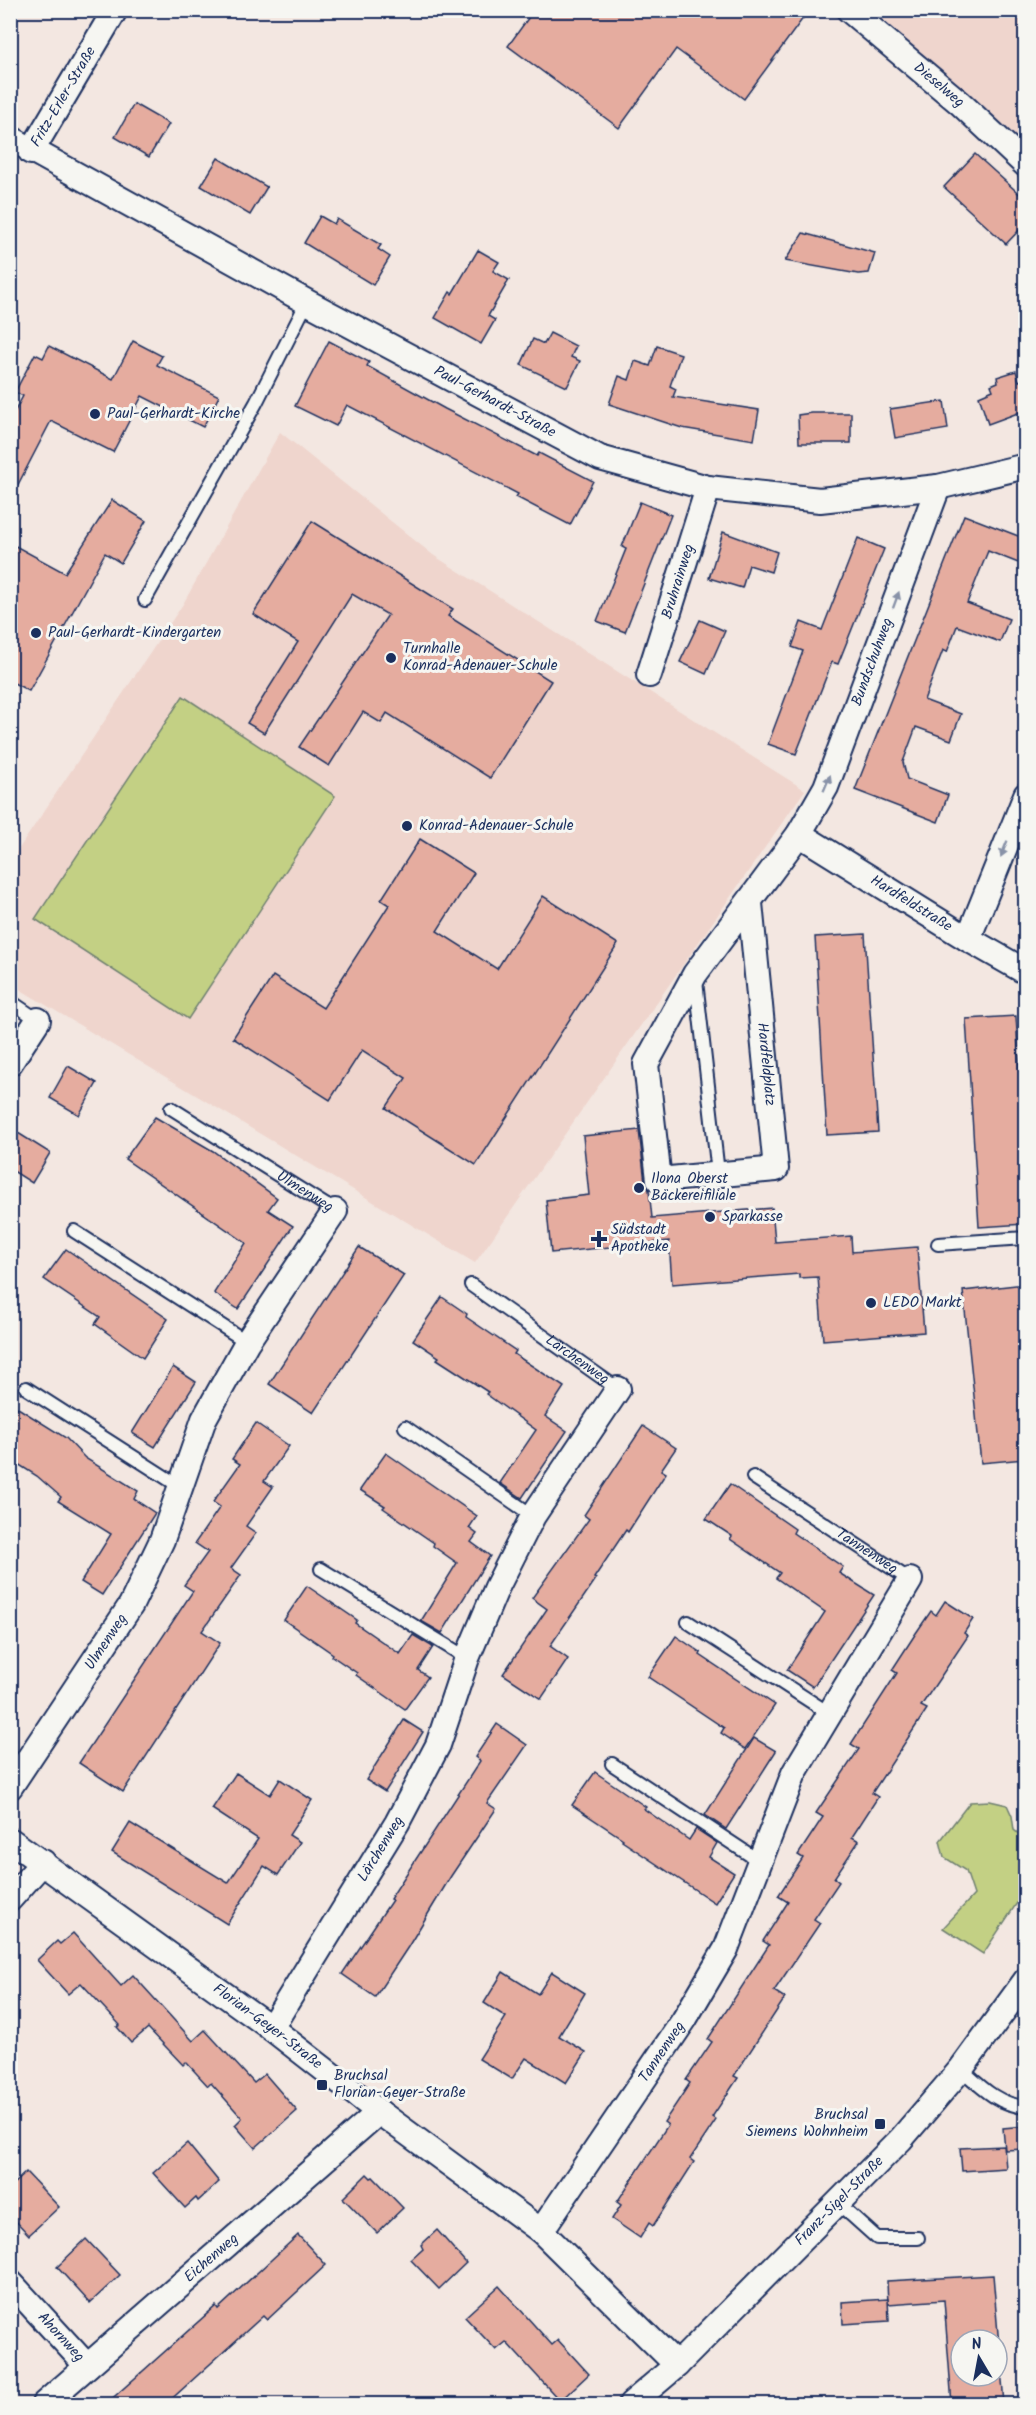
<svg xmlns="http://www.w3.org/2000/svg" width="1036" height="2415" viewBox="0 0 1036 2415" font-family="Kalam,sans-serif">
	<style>
		.built { fill: #efd5cd }
		.green { fill: #c3d084; stroke: #6f8071; stroke-width: 1.5 }
		.building { fill: #e5ac9f; stroke: #1b2f5e; stroke-width: 1.5; fill-rule: evenodd }
		.lines { fill: none; stroke-linecap: round; stroke-linejoin: round }
		.lane-casing { stroke: #1b2f5e; stroke-width: 16 }
		.street-casing { stroke: #1b2f5e; stroke-width: 28 }
		.lane { stroke: #f6f6f2; stroke-width: 12 }
		.street { stroke: #f6f6f2; stroke-width: 24 }
		.oneway { fill: #8892a8 }
		.poi-dot { fill: #1b2f5e; stroke: #f6f6f2; stroke-width: 2 }
		.labels { text-anchor: middle; dominant-baseline: central; stroke-width: 6; stroke-linejoin: round; paint-order: stroke }
		.street-label { font-size: 15px; fill: #1b2f5e; stroke: #f6f6f2 }
		.poi-label { font-size: 15px; fill: #1b2f5e; stroke: #f6f6f2; text-anchor: start }
	</style>
	<rect width="100%" height="100%" fill="#f3e7e1"/>
	<filter id="ink" filterUnits="userSpaceOnUse"><feTurbulence type="fractalNoise" baseFrequency=".0167" numOctaves="2"/><feDisplacementMap in="SourceGraphic" scale="12" xChannelSelector="R" yChannelSelector="G"/><feConvolveMatrix kernelMatrix="1 2 1 2 8 2 1 2 1" color-interpolation-filters="sRGB"/></filter>
	<g filter="url(#ink)">
		<g class="built">
			<polygon points="849,11 1025,11 1025,165"/>
			<polygon points="280,432 433,555 805,790 475,1263 11,984 10,862 183,604"/>
		</g>
		<g class="green">
			<polygon points="183,696 335,796 188,1019 35,919"/>
			<polygon points="990,1801 1007,1805 1012,1816 1014,1830 1025,1839 1025,1891 983,1954 943,1928 974,1895 966,1871 944,1857 940,1841 970,1802"/>
		</g>
		<g class="building">
			<polygon points="534,10 809,10 744,99 676,49 619,128 508,46"/>
			<polygon points="134,104 169,124 149,157 115,137"/>
			<polygon points="975,154 1026,200 1026,223 1006,244 944,187"/>
			<polygon points="218,158 267,187 250,215 201,186"/>
			<polygon points="320,216 334,224 337,219 381,245 378,249 390,257 373,285 304,243"/>
			<polygon points="803,233 875,253 869,273 858,274 785,261"/>
			<polygon points="478,250 499,262 493,271 509,280 488,316 495,320 481,344 435,318 450,292 452,294"/>
			<polygon points="550,333 576,346 571,357 580,361 567,387 521,365 533,339 544,344"/>
			<polygon points="133,341 162,356 157,365 219,396 203,427 142,396 113,452 51,421 10,500 10,420 23,396 15,392 35,354 43,358 49,346 113,379"/>
			<polygon points="329,341 369,362 367,366 445,409 537,456 539,453 593,481 570,525 516,497 518,494 347,405 336,426 295,406"/>
			<polygon points="657,346 681,354 670,386 676,389 673,397 759,410 754,440 682,428 609,404 619,376 629,380 635,361 650,366"/>
			<polygon points="1016,371 1019,381 1026,379 1026,410 988,424 979,396 993,390 991,385 998,382 997,377"/>
			<polygon points="944,401 948,429 895,438 890,409"/>
			<polygon points="811,413 851,413 851,443 799,443 798,415"/>
			<polygon points="112,500 146,521 121,563 105,553 29,691 10,681 10,543 65,573"/>
			<polygon points="640,502 671,515 625,632 597,621 626,549 622,547"/>
			<polygon points="964,515 1026,539 1026,566 988,551 967,603 1009,619 1000,642 957,626 947,652 943,650 924,700 961,714 951,740 916,727 903,762 907,779 948,795 938,822 855,790"/>
			<polygon points="312,521 453,609 448,616 551,681 490,778 387,713 381,723 363,712 329,766 299,747 388,615 352,594 264,733 247,723 298,642 253,614"/>
			<polygon points="723,532 777,552 771,572 749,565 742,588 709,578"/>
			<polygon points="858,538 884,549 838,664 832,662 796,754 768,744 803,651 792,647 801,622 822,630"/>
			<polygon points="700,620 725,631 706,674 680,662"/>
			<polygon points="420,839 474,873 437,931 497,969 543,896 618,944 476,1165 386,1108 406,1078 362,1050 330,1100 233,1038 273,976 323,1008 389,905 381,900"/>
			<polygon points="865,934 878,1132 827,1135 815,937"/>
			<polygon points="1016,1016 1026,1177 1026,1224 979,1227 966,1019"/>
			<polygon points="68,1066 97,1083 79,1115 50,1098"/>
			<polygon points="155,1117 213,1151 277,1198 268,1210 293,1226 238,1309 214,1293 246,1243 125,1159"/>
			<polygon points="10,1128 50,1153 32,1183 10,1169"/>
			<polygon points="639,1130 645,1182 649,1190 652,1218 772,1208 775,1242 851,1236 852,1252 917,1247 924,1332 823,1340 818,1277 799,1278 799,1274 672,1284 669,1241 551,1253 546,1200 589,1195 583,1136"/>
			<polygon points="359,1247 404,1275 313,1413 269,1384"/>
			<polygon points="66,1249 168,1319 143,1358 95,1324 100,1317 44,1279"/>
			<polygon points="1026,1284 1026,1459 981,1463 963,1291"/>
			<polygon points="442,1297 467,1314 466,1317 516,1351 514,1354 564,1387 545,1416 567,1431 522,1498 500,1483 536,1430 486,1394 488,1392 437,1359 439,1357 413,1340"/>
			<polygon points="173,1367 196,1382 155,1447 132,1433"/>
			<polygon points="10,1403 66,1438 85,1458 138,1491 134,1499 155,1513 102,1595 81,1582 111,1534 58,1501 61,1497 37,1476 10,1459"/>
			<polygon points="256,1423 289,1446 264,1481 273,1487 246,1526 256,1533 231,1568 241,1575 202,1631 220,1643 123,1792 79,1763 193,1591 184,1585 208,1552 195,1543 220,1507 213,1502 240,1464 232,1459"/>
			<polygon points="643,1426 676,1448 661,1470 666,1473 628,1532 626,1530 594,1578 596,1579 550,1646 568,1659 541,1699 503,1674 547,1609 532,1598 589,1519 584,1515"/>
			<polygon points="386,1453 477,1516 469,1528 477,1534 471,1542 490,1556 442,1633 421,1621 457,1563 433,1546 434,1543 383,1508 385,1506 360,1490"/>
			<polygon points="730,1484 795,1529 793,1533 843,1567 839,1573 874,1595 813,1687 787,1670 825,1612 776,1578 780,1573 730,1539 732,1536 706,1519"/>
			<polygon points="307,1586 357,1620 355,1623 400,1654 413,1635 433,1647 418,1670 428,1677 405,1709 356,1675 357,1673 332,1656 333,1654 284,1620"/>
			<polygon points="945,1601 973,1619 964,1633 968,1636 921,1706 927,1709 872,1793 878,1797 852,1837 859,1841 834,1878 839,1882 814,1919 820,1923 774,1991 785,1998 734,2076 738,2078 712,2117 716,2120 690,2159 694,2162 653,2226 649,2223 640,2238 612,2219 621,2205 617,2202 668,2125 664,2122 690,2083 686,2080 712,2042 708,2039 769,1945 763,1941 788,1902 778,1896 803,1858 798,1855 823,1817 816,1813 859,1749 851,1744 897,1673 892,1670 916,1633 931,1611 936,1615"/>
			<polygon points="676,1636 701,1653 700,1655 775,1705 745,1749 721,1733 724,1728 648,1677"/>
			<polygon points="404,1720 423,1732 385,1792 366,1780"/>
			<polygon points="497,1724 527,1745 487,1803 496,1809 451,1876 408,1947 375,1997 342,1974 392,1900 390,1899 480,1761 475,1757"/>
			<polygon points="754,1738 776,1751 726,1829 705,1815"/>
			<polygon points="595,1772 646,1807 644,1809 689,1840 696,1829 717,1843 709,1857 734,1873 715,1903 622,1841 623,1839 572,1805"/>
			<polygon points="236,1773 270,1795 280,1779 312,1800 289,1835 300,1842 278,1875 264,1866 227,1924 112,1852 130,1823 228,1883 258,1839 212,1809"/>
			<polygon points="73,1933 121,1986 133,1975 193,2041 205,2030 254,2083 265,2074 297,2111 255,2148 235,2125 242,2118 211,2083 208,2086 186,2062 183,2065 148,2028 131,2043 117,2027 120,2025 81,1983 68,1994 37,1960 57,1941 60,1944"/>
			<polygon points="503,1972 538,1994 552,1972 585,1993 559,2036 586,2052 566,2083 526,2058 512,2079 479,2059 506,2017 484,2003"/>
			<polygon points="1026,2126 1026,2149 1005,2150 1003,2128"/>
			<polygon points="187,2143 219,2182 198,2201 196,2198 185,2208 153,2173"/>
			<polygon points="1004,2146 1006,2168 962,2171 960,2148"/>
			<polygon points="26,2172 59,2207 29,2235 10,2215 10,2187"/>
			<polygon points="367,2174 371,2178 373,2177 403,2208 377,2233 343,2198"/>
			<polygon points="437,2230 466,2263 439,2289 411,2260 423,2249 421,2245"/>
			<polygon points="298,2235 326,2265 267,2320 263,2316 166,2404 106,2404 216,2306 218,2309"/>
			<polygon points="86,2239 120,2275 90,2303 57,2267"/>
			<path d="M993,2275L1004,2404H952L944,2300L888,2304L887,2281ZM961,2340H997V2376H961Z"/>
			<polygon points="499,2286 552,2345 558,2340 589,2374 560,2401 506,2342 496,2350 465,2317"/>
			<polygon points="888,2299 889,2321 843,2324 842,2302"/>
		</g>
		<g class="lines">
			<g class="lane-casing">
				<g id="lane">
					<polyline points="145,600 256,403 307,302"/>
					<polyline points="696,981 718,1173"/>
					<polyline points="10,1001 38,1020"/>
					<path id="s1" d="M171,1108L335,1211"/>
					<polyline points="74,1231 247,1342"/>
					<polyline points="938,1244 1026,1238"/>
					<path id="s2" d="M471,1285L618,1389"/>
					<polyline points="26,1388 179,1486"/>
					<polyline points="405,1427 533,1516"/>
					<path id="s3" d="M753,1477L910,1580"/>
					<polyline points="321,1569 467,1658"/>
					<polyline points="688,1622 830,1714"/>
					<polyline points="612,1764 759,1861"/>
					<path d="M961,2069C981,2087 998,2105 1026,2107"/>
					<polyline points="838,2203 877,2238 918,2238"/>
				</g>
			</g>
			<g class="street-casing">
				<g id="street">
					<path id="s4" d="M849,10L960,103L1026,165"/>
					<path id="s5" d="M10,138L307,302L600,458L708,488L820,500L938,487L1026,466"/>
					<path id="s6" d="M31,152L115,10"/>
					<path id="s7" d="M649,675L708,488"/>
					<path id="s8" d="M799,834L968,939L1026,972"/>
					<path id="s9" d="M750,903L776,1169L659,1180L646,1064L695,974L799,834L826,787L938,487"/>
					<polyline points="968,939 1026,795"/>
					<polyline points="10,1063 38,1020"/>
					<path id="s10" d="M10,1787L131,1605L162,1540L204,1419L247,1342L335,1211"/>
					<path id="s11" d="M10,1840L271,2028L379,2112L541,2231L677,2365"/>
					<polyline points="10,1899 43,1862"/>
					<path id="s12" d="M271,2028L397,1823L438,1745L467,1658L497,1587L533,1516L618,1389"/>
					<path id="s13" d="M541,2231L684,2020L726,1949L794,1773L910,1580"/>
					<path id="s14" d="M10,2282L87,2366"/>
					<path id="s15" d="M44,2404L379,2112"/>
					<path id="s16" d="M631,2404L677,2365L901,2139L961,2069L1026,1980"/>
				</g>
			</g>
			<use href="#lane" class="lane"/>
			<use href="#street" class="street"/>
		</g>
		<defs><path id="oneway-solid" d="M-6-.8H1V-3.2L6.5 0L1 3.2V.8H-6Z" transform="scale(1.5)"/></defs>
		<g class="oneway">
			<use href="#oneway-solid" transform="translate(896 600) rotate(-70)"/>
			<use href="#oneway-solid" transform="translate(827 783) rotate(-67)"/>
			<use href="#oneway-solid" transform="translate(1004 849) rotate(112)"/>
		</g>
	</g>
	<g class="poi-dot">
		<circle cx="95" cy="414" r="6"/>
		<circle cx="36" cy="633" r="6"/>
		<circle cx="391" cy="658" r="6"/>
		<circle cx="407" cy="826" r="6"/>
		<circle cx="639" cy="1188" r="6"/>
		<circle cx="710" cy="1217" r="6"/>
		<path d="M596 1230h6v6h6v6h-6v6h-6v-6h-6v-6h6z"/>
		<circle cx="871" cy="1303" r="6"/>
		<rect x="316" y="2079" width="12" height="12" rx="3"/>
		<rect x="874" y="2118" width="12" height="12" rx="3"/>
	</g>
	<g class="labels">
		<g class="street-label">
			<text stroke="none"><textPath href="#s4" startOffset="117">Dieselweg</textPath></text>
			<text stroke="none"><textPath href="#s6" startOffset="64">Fritz-Erler-Straße</textPath></text>
			<text stroke="none"><textPath href="#s5" startOffset="552">Paul-Gerhardt-Straße</textPath></text>
			<text stroke="none"><textPath href="#s7" startOffset="98">Bruhrainweg</textPath></text>
			<text stroke="none"><textPath href="#s9" startOffset="966">Bundschuhweg</textPath></text>
			<text stroke="none"><textPath href="#s8" startOffset="132">Hardfeldstraße</textPath></text>
			<text stroke="none"><textPath href="#s9" startOffset="162">Hardfeldplatz</textPath></text>
			<text stroke="none"><textPath href="#s1" startOffset="158">Ulmenweg</textPath></text>
			<text stroke="none"><textPath href="#s2" startOffset="130">Lärchenweg</textPath></text>
			<text stroke="none"><textPath href="#s3" startOffset="136">Tannenweg</textPath></text>
			<text stroke="none"><textPath href="#s10" startOffset="174">Ulmenweg</textPath></text>
			<text stroke="none"><textPath href="#s12" startOffset="210">Lärchenweg</textPath></text>
			<text stroke="none"><textPath href="#s11" startOffset="318">Florian-Geyer-Straße</textPath></text>
			<text stroke="none"><textPath href="#s13" startOffset="216">Tannenweg</textPath></text>
			<text stroke="none"><textPath href="#s16" startOffset="291">Franz-Sigel-Straße</textPath></text>
			<text stroke="none"><textPath href="#s15" startOffset="222">Eichenweg</textPath></text>
			<text stroke="none"><textPath href="#s14" startOffset="75">Ahornweg</textPath></text>
		</g>
		<g class="poi-label">
			<text x="107" y="414">Paul-Gerhardt-Kirche</text>
			<text x="48" y="633">Paul-Gerhardt-Kindergarten</text>
			<text x="403" y="649">Turnhalle<tspan x="403" dy="17">Konrad-Adenauer-Schule</tspan></text>
			<text x="419" y="826">Konrad-Adenauer-Schule</text>
			<text x="651" y="1179">Ilona Oberst<tspan x="651" dy="17">Bäckereifiliale</tspan></text>
			<text x="722" y="1217">Sparkasse</text>
			<text x="611" y="1230">Südstadt<tspan x="611" dy="17">Apotheke</tspan></text>
			<text x="883" y="1303">LEDO Markt</text>
			<text x="334" y="2076">Bruchsal<tspan x="334" dy="17">Florian-Geyer-Straße</tspan></text>
			<text x="868" y="2115" text-anchor="end">Bruchsal<tspan x="868" dy="17">Siemens Wohnheim</tspan></text>
		</g>
	</g>
	<rect width="1036" height="2415" fill="none" stroke="#f6f6f2" stroke-width="36"/>
	<rect x="18" y="18" width="1000" height="2379" fill="none" stroke="#1b2f5e" stroke-width="2" filter="url(#ink)"/>
	<g transform="translate(979 2358) rotate(350)"><circle r="28" fill="#f6f6f2" stroke="#9ea6b7" stroke-width="1.5"/>
	<path d="M0-4.5L10 22L0 15L-10 22Z" fill="#1b2f5e"/>
	<text y="-9" font-size="16" font-weight="bold" text-anchor="middle" fill="#1b2f5e">N</text>
	</g>
</svg>
